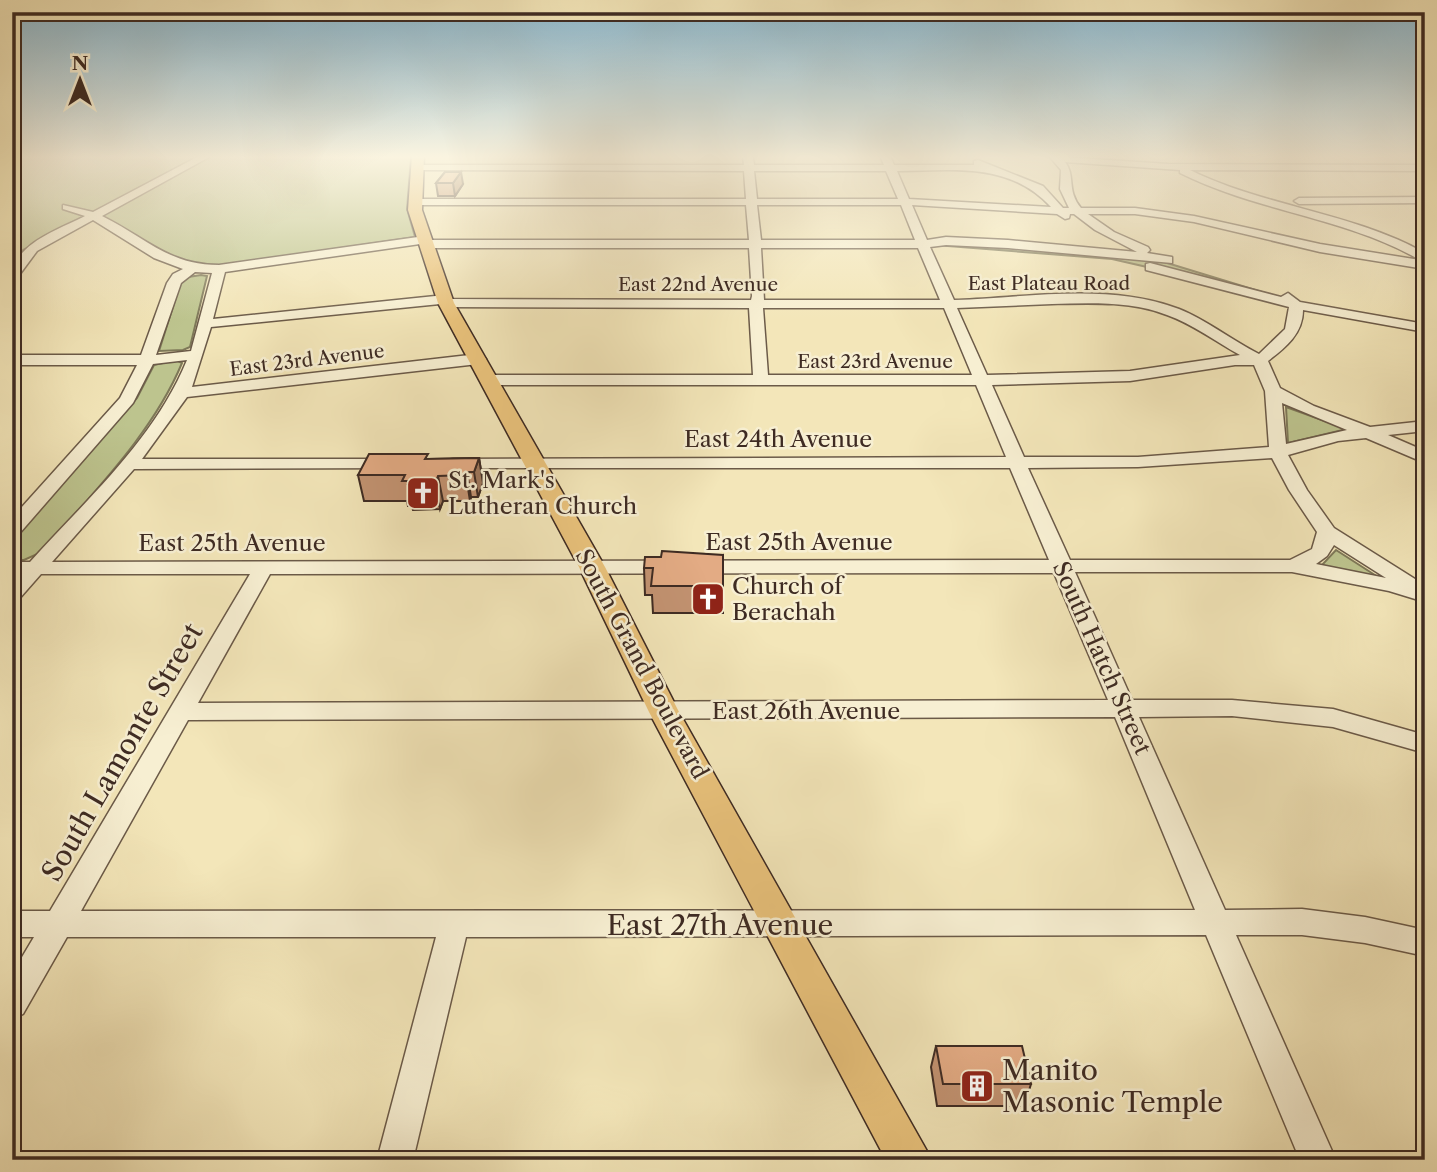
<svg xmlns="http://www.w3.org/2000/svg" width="1437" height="1172" viewBox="0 0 1437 1172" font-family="'Libre Caslon Text',serif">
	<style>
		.green { fill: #bdc48e; stroke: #7e7858; stroke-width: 2 }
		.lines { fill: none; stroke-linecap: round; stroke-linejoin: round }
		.minor-casing { stroke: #6b5a48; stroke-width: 3 }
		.major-casing { stroke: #3e2b23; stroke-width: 3 }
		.minor { fill: #f7efd2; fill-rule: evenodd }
		.major { fill: #eac37c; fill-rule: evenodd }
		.wall { fill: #c39372; stroke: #3e2b23; stroke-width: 2 }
		.shaded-wall { fill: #9f785c; stroke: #3e2b23; stroke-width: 2 }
		.building { fill: #e3ab84; stroke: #3e2b23; stroke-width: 2 }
		.labels { text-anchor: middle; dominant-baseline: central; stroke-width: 5; stroke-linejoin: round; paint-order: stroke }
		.far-street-label { font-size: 19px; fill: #3e2b23; stroke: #f7efd2 }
		.street-label { font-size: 23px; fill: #3e2b23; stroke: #f7efd2 }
		.poi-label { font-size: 23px; fill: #3e2b23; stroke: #f7efd2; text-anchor: start }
		.near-street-label { font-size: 28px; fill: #3e2b23; stroke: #f7efd2 }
		.near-poi-label { font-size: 28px; fill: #3e2b23; stroke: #f7efd2; text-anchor: start }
	</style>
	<rect width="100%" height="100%" fill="#f3e6b9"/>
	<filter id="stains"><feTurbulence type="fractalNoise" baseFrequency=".00286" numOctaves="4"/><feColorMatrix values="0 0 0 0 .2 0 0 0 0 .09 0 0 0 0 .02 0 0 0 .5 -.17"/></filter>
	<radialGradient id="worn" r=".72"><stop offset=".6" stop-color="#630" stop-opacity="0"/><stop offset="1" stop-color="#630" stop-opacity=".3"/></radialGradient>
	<g class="green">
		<polygon points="12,156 411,156 407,209 415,237 198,269 88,215 23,250 12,264"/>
		<polygon points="972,244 1164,262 1278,297 1112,259 935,245"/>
		<polygon points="201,275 207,276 190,347 183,350 159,351 182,278"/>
		<path d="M176,360L182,363C152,435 92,493 42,552L24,560H12V540L137,398L154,365Z"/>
		<polygon points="1286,407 1347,429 1288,443"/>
		<polygon points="1336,550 1378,577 1321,566"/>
	</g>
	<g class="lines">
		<g class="minor-casing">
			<g id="minor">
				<path d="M199,156H211L102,216C145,237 168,265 219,265L425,236L431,240H749L746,205H414L409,202L414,199H746L744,171L413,170V166L417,165H744L743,156H753L754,165H884L880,156H890L894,165H974V161L978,160L1043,186L1063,208H1069L1060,189L1061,170L1049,156L1168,164L1425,165V171L1190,170C1265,207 1351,212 1425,253V269L1320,252L1194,222L1135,214H1088L1114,232L1148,247L1150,250L1147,253L1172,257V263L1008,248L946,245L930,247L954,300C1026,298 1109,282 1179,309C1207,320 1231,340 1259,354L1285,329L1289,307L1146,270V264L1150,263L1281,297L1288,293L1300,302L1425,324V332L1303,310C1303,334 1285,348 1268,361L1280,388L1314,406L1370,427L1425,421V431L1388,435L1425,451V463L1366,438L1338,441L1288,455L1307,490L1334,528L1415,579L1418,583L1416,586L1425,589V602L1389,591L1292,572H1075L1132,700H1232L1333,709L1425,735V753L1333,727L1232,716L1139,717L1225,910L1302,909L1365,917L1425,930V956L1365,943L1302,935H1236L1336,1160H1300L1206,935L466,937L413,1160H377L436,937H67L23,1014L12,1019V974L34,937H12V911H50L250,574H41L19,599L12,600V581L18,574H12V562H30C86,500 155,439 187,360L153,364L133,403L19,534L12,536V518L120,398L137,365H12V355H141L167,283L173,274L183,269L154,258L93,220L37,251L17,278L12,279C12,244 58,230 85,216L63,209V205L93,212ZM1065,162L1180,170V173C1258,212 1345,217 1420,260L1320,244L1194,216L1135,208H1081C1066,190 1076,176 1065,162ZM754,171H886L898,199H757ZM897,171C954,171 1008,161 1051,207L909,199ZM757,205H901L915,240H761ZM912,205L1057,214L1065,219L1069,218L1070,214H1074L1095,230L1137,252L1008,240L946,237L927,240ZM420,244L426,248H749L752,296L751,300L452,299L445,295L213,319L225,272ZM761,248H918L940,300H764ZM195,272L212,273L191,351L156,355L181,283ZM440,304L446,307L749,308L753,375H489L481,380L489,385H976L1006,457L453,459L447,460L444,464L447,468H1010L1049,560L52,562L134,469L396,468L399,464L396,460L390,459H142L187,397L478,364L486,359L478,354L192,387L211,327ZM1052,304C1090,303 1132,301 1167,315C1193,324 1216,342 1240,355L1130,371L987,375L957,308ZM763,308H944L972,375H768ZM1235,365H1254L1265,391L1269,447L1138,457H1024L992,385L1130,381ZM1282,403L1347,430L1286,444ZM1272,458L1289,490L1317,532L1312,549L1290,560H1070L1028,468L1138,467ZM1334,545L1386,578L1316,564L1327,556ZM1054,573L1108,700L198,703L270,574ZM1115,717L1195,910L81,911L188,720Z"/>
				<polygon points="1425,197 1425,203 1299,204 1294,201 1299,198"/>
			</g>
		</g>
		<g class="major-casing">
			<polygon id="major" points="412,156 424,156 422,210 454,303 605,567 679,712 932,1160 886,1160 649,712 579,567 438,303 408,210"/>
		</g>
		<use href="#minor" class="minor"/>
		<use href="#major" class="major"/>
	</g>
	<g class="wall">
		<polygon points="445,172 463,184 455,196 438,196 436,183"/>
		<polygon points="479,458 483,483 478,497 471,497 470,501 443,501 440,509 413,510 412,506 408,506 407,501 364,501 358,475 429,459"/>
		<polygon points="723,555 723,613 653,613 652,595 645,595 644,568"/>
		<polygon points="936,1046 1031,1084 1024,1106 937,1106 931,1067"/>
	</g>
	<g class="shaded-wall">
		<polygon points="461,172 463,184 455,196 453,183"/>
		<polygon points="479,458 483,483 478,497 474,472"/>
		<polygon points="467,472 471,497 470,501 466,475"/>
		<polygon points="438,476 443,501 440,509 435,484"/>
	</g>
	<g class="building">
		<polygon points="445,172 461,172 453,183 436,183"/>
		<polygon points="369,454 428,454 425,459 479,458 474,472 467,472 466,475 438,476 435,484 408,484 410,481 402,481 405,475 358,475"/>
		<polygon points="662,551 723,555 723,586 651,586 653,568 644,568 645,557 661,557"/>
		<polygon points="936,1046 1022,1046 1031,1084 943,1084"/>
	</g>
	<linearGradient id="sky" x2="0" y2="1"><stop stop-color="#89b9d2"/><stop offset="0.49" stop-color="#faf4e0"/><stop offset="1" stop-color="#faf4e0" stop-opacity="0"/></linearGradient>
	<rect width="1437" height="320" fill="url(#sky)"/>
	<defs>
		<g id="church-square" transform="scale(1.75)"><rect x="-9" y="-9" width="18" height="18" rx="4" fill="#8f2418" stroke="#f7efd2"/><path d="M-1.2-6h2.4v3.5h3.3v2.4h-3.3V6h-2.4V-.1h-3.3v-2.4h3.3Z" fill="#fff"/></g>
		<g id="building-square" transform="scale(1.75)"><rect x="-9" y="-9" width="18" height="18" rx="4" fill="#8f2418" stroke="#f7efd2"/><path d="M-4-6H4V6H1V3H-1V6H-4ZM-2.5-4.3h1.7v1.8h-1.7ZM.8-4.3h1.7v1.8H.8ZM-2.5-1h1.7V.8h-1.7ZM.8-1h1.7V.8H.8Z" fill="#fff"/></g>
	</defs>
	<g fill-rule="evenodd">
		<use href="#church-square" x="423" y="493"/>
		<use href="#church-square" x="708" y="599"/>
		<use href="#building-square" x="977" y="1086"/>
	</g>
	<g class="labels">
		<g class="far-street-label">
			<text x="1049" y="283">East Plateau Road</text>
			<text x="698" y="284">East 22nd Avenue</text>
			<text transform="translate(307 360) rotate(-7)">East 23rd Avenue</text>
			<text x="875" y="361">East 23rd Avenue</text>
		</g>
		<g class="street-label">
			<text x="778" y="439">East 24th Avenue</text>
			<text x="799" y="542">East 25th Avenue</text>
			<text x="232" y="543">East 25th Avenue</text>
			<text transform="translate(1102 658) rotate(66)">South Hatch Street</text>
			<text transform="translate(642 664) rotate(62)">South Grand Boulevard</text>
			<text x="806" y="711">East 26th Avenue</text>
		</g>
		<g class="poi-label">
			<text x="448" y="480">St. Mark's<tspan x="448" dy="26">Lutheran Church</tspan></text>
			<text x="732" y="586">Church of<tspan x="732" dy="26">Berachah</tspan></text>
		</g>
		<g class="near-street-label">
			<text transform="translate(122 752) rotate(-60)">South Lamonte Street</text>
			<text x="720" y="925">East 27th Avenue</text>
		</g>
		<g class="near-poi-label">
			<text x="1002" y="1070">Manito<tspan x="1002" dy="32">Masonic Temple</tspan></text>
		</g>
	</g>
	<rect width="1437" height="1172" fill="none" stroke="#f3e6b9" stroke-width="42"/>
	<rect x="14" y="14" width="1409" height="1144" fill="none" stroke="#3e2b23" stroke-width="3.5"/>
	<rect x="21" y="21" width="1395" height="1130" fill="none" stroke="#3e2b23" stroke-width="2"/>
	<g transform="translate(80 80)" stroke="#f7efd2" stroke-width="5" paint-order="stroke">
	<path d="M0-5L12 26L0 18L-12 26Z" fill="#3e2b23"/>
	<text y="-10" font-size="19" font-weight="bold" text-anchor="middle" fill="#3e2b23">N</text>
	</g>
	<rect width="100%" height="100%" filter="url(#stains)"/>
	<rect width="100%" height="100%" fill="url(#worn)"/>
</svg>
